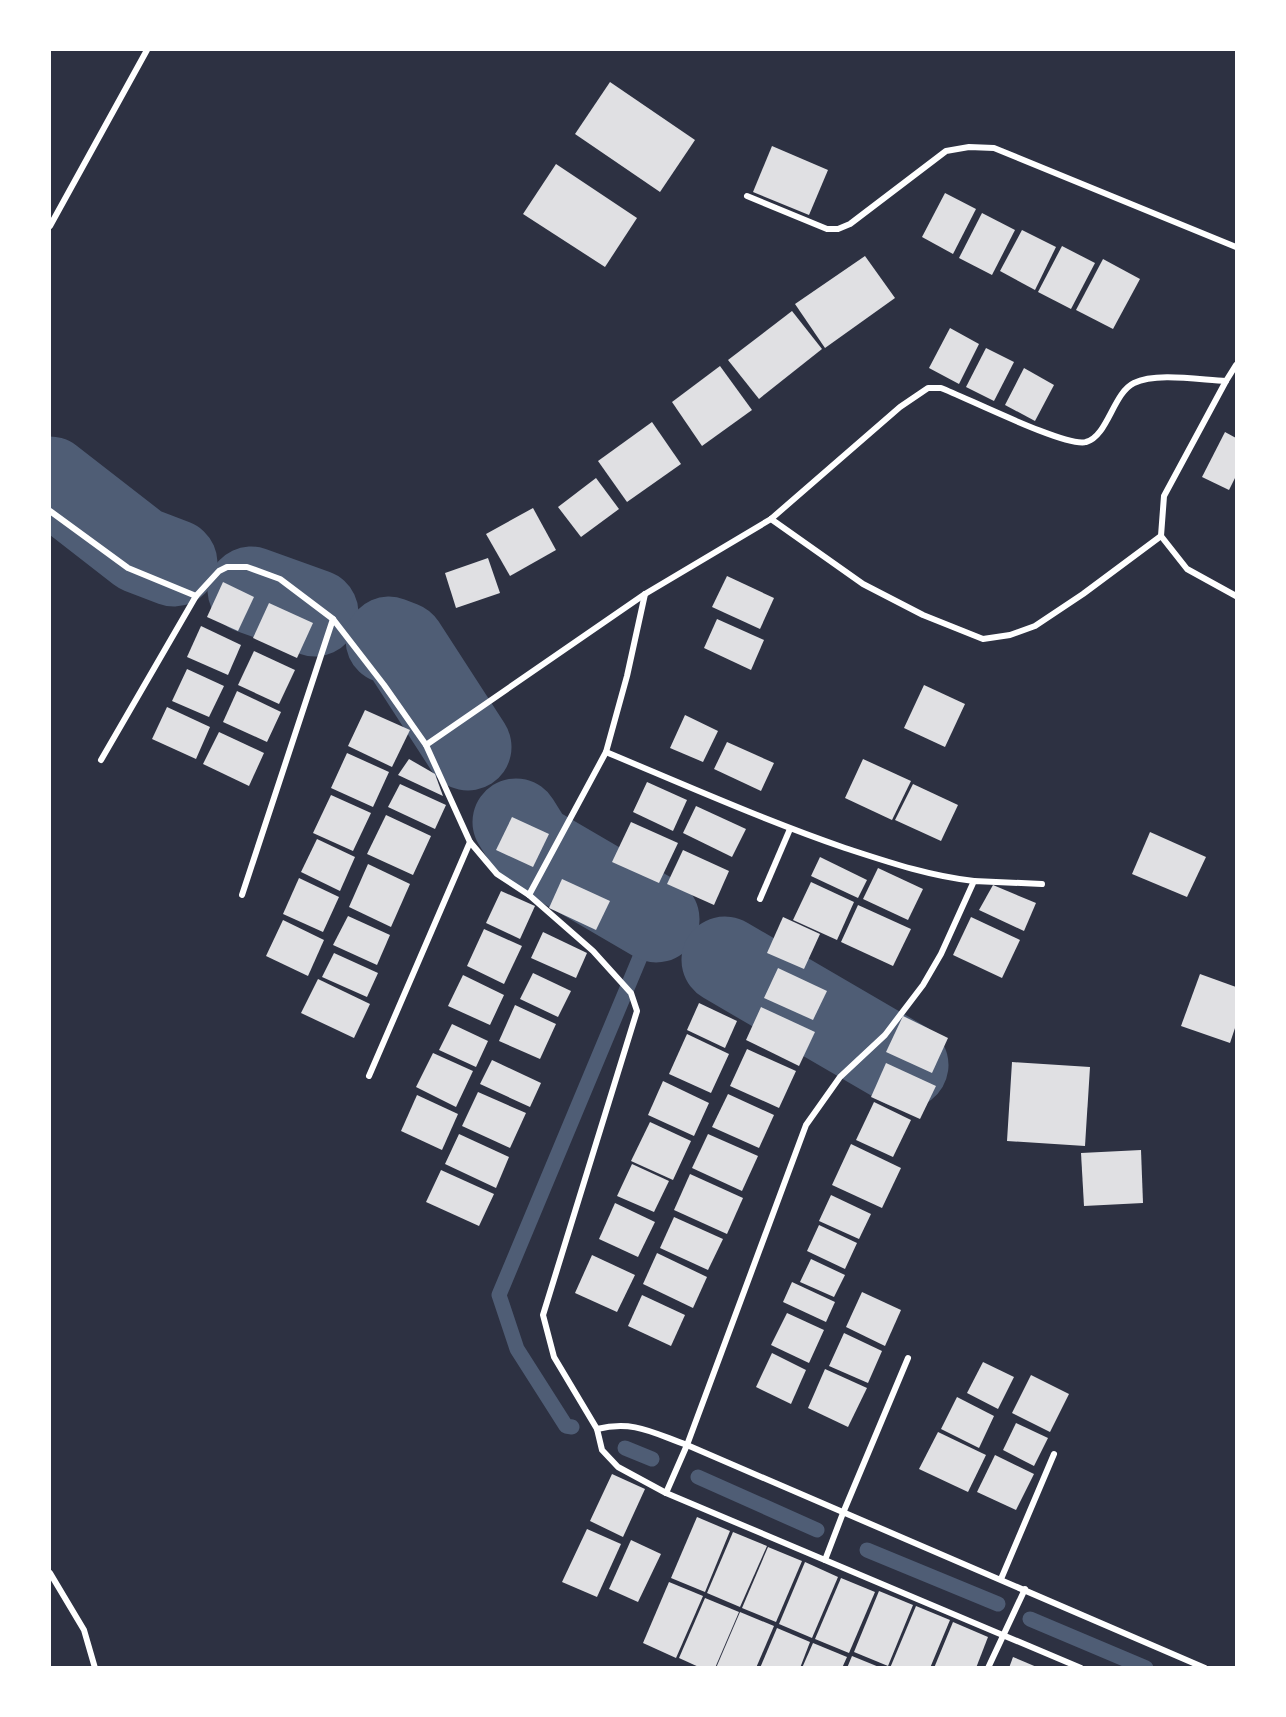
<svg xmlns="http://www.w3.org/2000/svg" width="1286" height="1717" viewBox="0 0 1286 1717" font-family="Ubuntu,sans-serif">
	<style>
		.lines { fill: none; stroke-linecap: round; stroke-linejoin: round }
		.stream { stroke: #4f5d75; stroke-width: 15 }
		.river { stroke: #4f5d75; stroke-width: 87 }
		.building { fill: #e0e0e3 }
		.minor { stroke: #fff; stroke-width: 6 }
	</style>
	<rect width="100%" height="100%" fill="#2d3142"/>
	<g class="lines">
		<g class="stream">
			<polyline points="572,1427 566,1426 517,1349 499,1295 656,919"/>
			<polyline points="625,1448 652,1459"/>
			<polyline points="698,1477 817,1530"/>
			<polyline points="867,1550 998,1604"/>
			<polyline points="1030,1619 1146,1668"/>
		</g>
		<g class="river">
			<polyline points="50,480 140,550 174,563"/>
			<polyline points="251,590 315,613"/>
			<polyline points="389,640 402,645 468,747"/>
			<polyline points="516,822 531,846 656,919"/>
			<polyline points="725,960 905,1065"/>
		</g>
	</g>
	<g class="building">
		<polygon points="610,82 695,140 660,192 575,134"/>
		<polygon points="772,146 828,170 809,215 753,192"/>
		<polygon points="556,164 637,218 605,267 523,214"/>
		<polygon points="945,193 976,209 953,254 922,237"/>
		<polygon points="982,213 1015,230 992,275 959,258"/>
		<polygon points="1022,230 1056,247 1035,290 1000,271"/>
		<polygon points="1062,246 1095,263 1071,309 1038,292"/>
		<polygon points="865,256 895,298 825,348 795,304"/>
		<polygon points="1103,259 1140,279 1113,329 1076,310"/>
		<polygon points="792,311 822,349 759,399 728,360"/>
		<polygon points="950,328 979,344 959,384 929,368"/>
		<polygon points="986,348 1014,362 994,401 966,387"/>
		<polygon points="720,366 752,410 702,446 672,402"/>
		<polygon points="1024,368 1054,385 1035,421 1005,405"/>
		<polygon points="652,422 681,464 627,502 598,461"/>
		<polygon points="1225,432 1236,438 1236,476 1229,490 1202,477"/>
		<polygon points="596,478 619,509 581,537 558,507"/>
		<polygon points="533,508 556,550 510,576 486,534"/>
		<polygon points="488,558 500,593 456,608 445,573"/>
		<polygon points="727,576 774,598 760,629 712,607"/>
		<polygon points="223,582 254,597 238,631 207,617"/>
		<polygon points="269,603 313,623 297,658 253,638"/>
		<polygon points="717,619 764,640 751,670 704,648"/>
		<polygon points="201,626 241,645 228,675 187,657"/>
		<polygon points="254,651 295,670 279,704 238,685"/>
		<polygon points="187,669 224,686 209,717 172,701"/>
		<polygon points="924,685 965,704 945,747 904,728"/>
		<polygon points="237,691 281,712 267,742 223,722"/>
		<polygon points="167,707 210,727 196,759 152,739"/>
		<polygon points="365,710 410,730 392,767 348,746"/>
		<polygon points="685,715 718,731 703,762 670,748"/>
		<polygon points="219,732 264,753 249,786 203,764"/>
		<polygon points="727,742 774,763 761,791 714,769"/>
		<polygon points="347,753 389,772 373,807 331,788"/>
		<polygon points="409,759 435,774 443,796 398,775"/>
		<polygon points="863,759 911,781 892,820 845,798"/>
		<polygon points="647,782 687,800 673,831 633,812"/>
		<polygon points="400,784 446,805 435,829 388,807"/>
		<polygon points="913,784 958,805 941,841 895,820"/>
		<polygon points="331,795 371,813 353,851 313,833"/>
		<polygon points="696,806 746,829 732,857 683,833"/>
		<polygon points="386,815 431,836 413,875 367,854"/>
		<polygon points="512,817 549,834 533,867 496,850"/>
		<polygon points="631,822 678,843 659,883 612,862"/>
		<polygon points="1150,832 1206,857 1187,897 1132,874"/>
		<polygon points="317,839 355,857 340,891 301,872"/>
		<polygon points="683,850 729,871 714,905 667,884"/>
		<polygon points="820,857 867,880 858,898 811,876"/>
		<polygon points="368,864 410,884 391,927 349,907"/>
		<polygon points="878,868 923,889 908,920 863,899"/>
		<polygon points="299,878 339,897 323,932 283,914"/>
		<polygon points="562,879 610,901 596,930 549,908"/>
		<polygon points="811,882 854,902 837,940 793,920"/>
		<polygon points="993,885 1036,903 1024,931 979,910"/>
		<polygon points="501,891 535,906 520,939 486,923"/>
		<polygon points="858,905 911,929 893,966 841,942"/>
		<polygon points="348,916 390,935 377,965 333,945"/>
		<polygon points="783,917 820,934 804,969 767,953"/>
		<polygon points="971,917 1020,940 1002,978 953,955"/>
		<polygon points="283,920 324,940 308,976 266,956"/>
		<polygon points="484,929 522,946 504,984 467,966"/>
		<polygon points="543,932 587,953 576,978 531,958"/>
		<polygon points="334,953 378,973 367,997 322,977"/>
		<polygon points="778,968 827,991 813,1020 764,998"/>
		<polygon points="533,973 571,991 558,1017 520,999"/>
		<polygon points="1200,974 1236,987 1236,1025 1230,1043 1181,1026"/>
		<polygon points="463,975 504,995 490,1025 448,1006"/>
		<polygon points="318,979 370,1004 354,1038 301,1013"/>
		<polygon points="699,1003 737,1021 725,1048 687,1030"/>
		<polygon points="515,1005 556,1024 540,1059 499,1041"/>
		<polygon points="761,1007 815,1032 799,1066 746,1040"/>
		<polygon points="903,1016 948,1038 932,1073 886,1052"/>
		<polygon points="452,1024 488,1041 476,1067 439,1050"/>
		<polygon points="687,1034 729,1054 711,1093 669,1074"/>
		<polygon points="747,1049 796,1071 779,1108 730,1086"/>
		<polygon points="433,1053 473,1071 456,1107 416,1087"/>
		<polygon points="492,1060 541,1083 530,1107 480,1084"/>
		<polygon points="1012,1062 1090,1067 1085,1146 1007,1141"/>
		<polygon points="886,1063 936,1086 920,1119 871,1097"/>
		<polygon points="663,1081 709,1103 694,1136 648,1115"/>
		<polygon points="478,1092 526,1113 510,1148 462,1126"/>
		<polygon points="728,1094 774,1115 759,1148 712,1127"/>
		<polygon points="417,1095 458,1114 442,1150 401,1131"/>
		<polygon points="874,1102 911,1120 893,1157 856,1140"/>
		<polygon points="650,1122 691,1141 673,1180 631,1161"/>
		<polygon points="459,1134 509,1157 496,1188 445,1164"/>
		<polygon points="708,1134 758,1156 742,1191 692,1168"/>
		<polygon points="851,1144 901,1168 882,1208 832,1185"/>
		<polygon points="1141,1150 1143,1203 1084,1206 1081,1153"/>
		<polygon points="632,1164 669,1181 654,1212 617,1196"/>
		<polygon points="441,1170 494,1194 479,1226 426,1202"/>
		<polygon points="690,1174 743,1198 727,1234 674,1210"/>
		<polygon points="831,1195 871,1214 859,1239 819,1221"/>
		<polygon points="615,1203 655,1222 638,1257 599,1239"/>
		<polygon points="674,1217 723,1239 708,1270 660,1248"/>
		<polygon points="819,1225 857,1243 845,1269 807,1251"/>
		<polygon points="657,1253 707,1277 693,1308 643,1284"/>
		<polygon points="592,1255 635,1275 617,1312 575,1293"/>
		<polygon points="811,1259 845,1275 834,1297 800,1282"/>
		<polygon points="792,1282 835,1302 826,1322 783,1302"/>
		<polygon points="862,1292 901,1310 885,1346 846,1327"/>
		<polygon points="642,1295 685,1315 671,1346 628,1326"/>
		<polygon points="787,1313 824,1330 809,1363 771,1345"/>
		<polygon points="844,1333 882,1351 868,1383 829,1366"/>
		<polygon points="772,1353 806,1370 791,1404 756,1387"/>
		<polygon points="983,1362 1014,1377 998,1409 967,1393"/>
		<polygon points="825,1369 867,1388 848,1427 808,1408"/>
		<polygon points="1031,1375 1069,1394 1050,1432 1012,1413"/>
		<polygon points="957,1397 994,1416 979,1448 941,1429"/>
		<polygon points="1016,1423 1048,1438 1034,1466 1003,1450"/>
		<polygon points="938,1432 986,1455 968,1492 919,1469"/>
		<polygon points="995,1455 1034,1474 1016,1510 977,1492"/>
		<polygon points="612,1474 645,1489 623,1537 590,1521"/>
		<polygon points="697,1517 730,1531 705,1592 671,1578"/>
		<polygon points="587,1529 621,1544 597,1597 562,1582"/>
		<polygon points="733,1532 767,1546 740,1607 707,1593"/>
		<polygon points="631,1540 661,1554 638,1602 609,1589"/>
		<polygon points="768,1547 802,1561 776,1622 742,1608"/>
		<polygon points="805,1562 838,1577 812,1638 779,1624"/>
		<polygon points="841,1578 875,1592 849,1653 815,1639"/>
		<polygon points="669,1582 703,1596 676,1658 643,1643"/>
		<polygon points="879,1591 913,1605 888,1666 854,1652"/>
		<polygon points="705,1598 739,1612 715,1668 701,1668 679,1658"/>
		<polygon points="916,1606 950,1620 930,1668 890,1668"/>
		<polygon points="740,1612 774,1626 756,1668 716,1668"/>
		<polygon points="953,1622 988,1637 976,1668 934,1668"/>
		<polygon points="777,1628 810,1642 800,1668 760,1668"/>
		<polygon points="813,1643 847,1657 842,1668 802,1668"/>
		<polygon points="852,1656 879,1667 879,1668 847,1668"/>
		<polygon points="1013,1657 1039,1668 1009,1668"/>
	</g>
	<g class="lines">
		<g class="minor">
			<polyline points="747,196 827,229 838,229 850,224 946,151 969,147 994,148 1236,247"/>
			<polyline points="50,226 147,50"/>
			<polyline points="1236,365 1226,381 1164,496 1161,536 1187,569 1236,596"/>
			<polyline points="50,511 128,568 196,596"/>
			<polyline points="771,519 863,584 923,615 983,639 1010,635 1035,626 1083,594 1161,536"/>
			<path d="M426,745L645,594L771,519L900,407L928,388H941C967,398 1067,448 1086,442C1108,436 1113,393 1134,383C1156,372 1201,380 1226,381"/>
			<path d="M606,752C685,785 764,820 845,848C888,862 929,876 974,881"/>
			<polyline points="101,760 196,596 219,571 227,567 247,567 280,579 333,619"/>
			<polyline points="242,895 333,619 384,685 426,745 470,842 497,874 529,895 593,951 631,993 637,1011 543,1315 554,1357 597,1429 602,1450 618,1467 666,1493 1081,1668"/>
			<polyline points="529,895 606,752 627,676 645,594"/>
			<polyline points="760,899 790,829"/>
			<polyline points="369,1076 470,842"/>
			<path d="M597,1429C634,1420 653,1433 687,1445L1205,1668"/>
			<polyline points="666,1493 687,1445 806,1125 840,1077 885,1035 923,985 941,954 974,881 1042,884"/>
			<polyline points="825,1560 843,1513 908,1358"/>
			<polyline points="50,1573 84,1630 95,1668"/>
			<polyline points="1001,1579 1054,1454"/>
			<polyline points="988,1668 1025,1589"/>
		</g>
	</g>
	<rect width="1286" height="1717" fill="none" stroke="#ffffff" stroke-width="102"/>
</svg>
